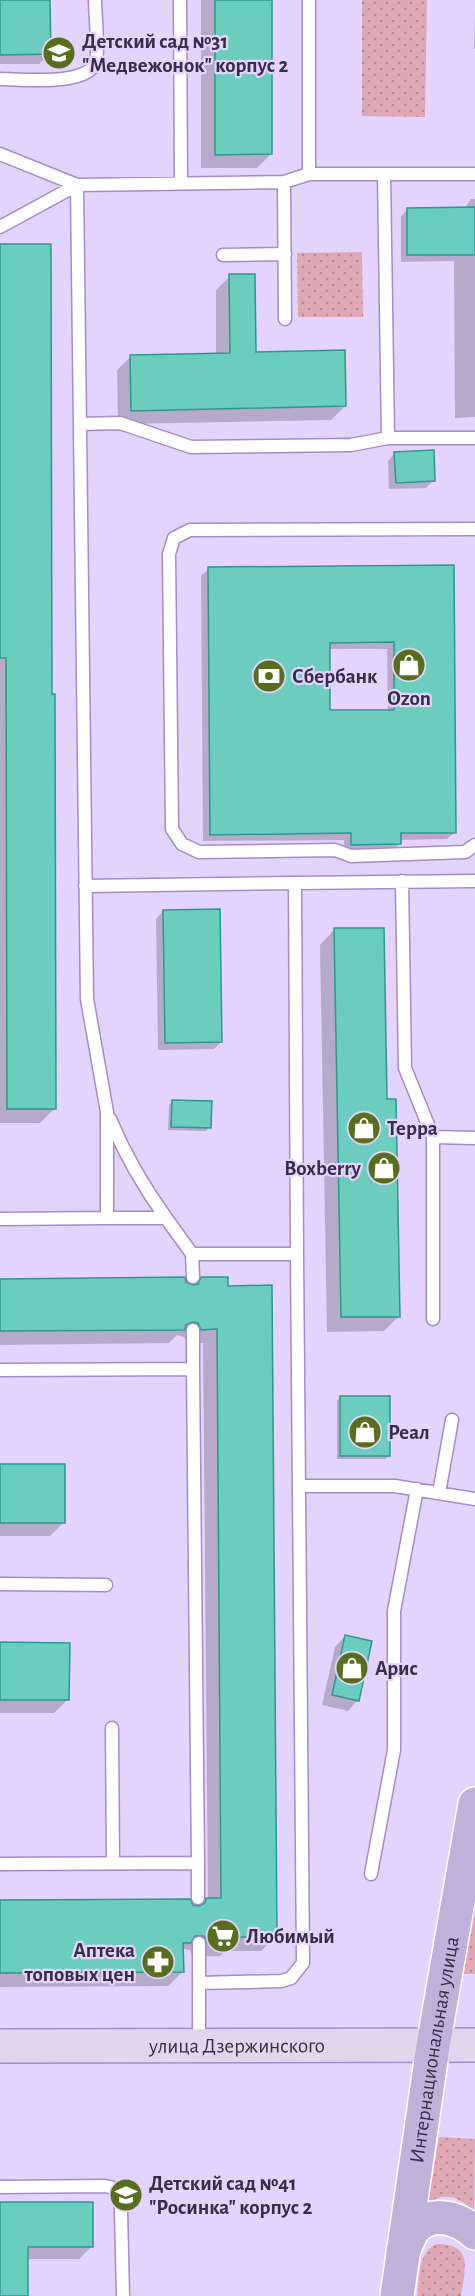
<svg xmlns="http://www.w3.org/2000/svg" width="475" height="2296" font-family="'Alegreya Sans',sans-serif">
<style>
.grass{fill:url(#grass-dots)}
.shadow{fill:#0003;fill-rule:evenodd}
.building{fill:#6acdbe;stroke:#2e988b;stroke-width:1.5;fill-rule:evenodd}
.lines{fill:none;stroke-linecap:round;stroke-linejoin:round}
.lane-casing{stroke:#a68bcb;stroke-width:15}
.secondary-casing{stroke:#a68bcb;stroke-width:36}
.primary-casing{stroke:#fff;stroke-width:36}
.lane{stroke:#fff;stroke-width:12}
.secondary{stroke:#e0d7ec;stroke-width:33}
.primary{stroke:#c1b0da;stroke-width:33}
.labels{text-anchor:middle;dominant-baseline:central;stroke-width:4.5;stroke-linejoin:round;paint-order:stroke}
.poi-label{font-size:21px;font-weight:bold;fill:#392e49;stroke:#e4d4fd;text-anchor:start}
.street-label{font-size:21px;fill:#392e49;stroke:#e4d4fd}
</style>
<defs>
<pattern id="grass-dots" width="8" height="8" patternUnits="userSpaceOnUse" patternTransform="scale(1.5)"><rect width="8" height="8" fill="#e0a8b5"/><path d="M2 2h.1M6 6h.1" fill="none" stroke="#b78995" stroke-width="1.8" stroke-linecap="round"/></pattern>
</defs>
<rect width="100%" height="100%" fill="#e4d4fd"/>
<path class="grass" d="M362,0H427L425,117L362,116Z
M362,252L363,317H298L297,253Z
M475,1905V1974H463Z
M439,2137L475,2139L474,2211C459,2198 447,2191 428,2203Z
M436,2244C474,2244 465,2268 461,2296H417C420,2277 417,2254 436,2244Z"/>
<path class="shadow" d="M0,0H49V54L39,64H0Z
M201,0H271V154L257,168H201Z
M475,12V49H474Z
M471,199H475V417L455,418L454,261L401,262V216L408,209H464Z
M0,245L50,695L54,1109L40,1123H0Z
M230,276L254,354L345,406L331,420L118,424L117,370L131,356L216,354V290Z
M395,453L433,481L426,488L389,489L388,461Z
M453,567L455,832L447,839L400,840V843L392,851H344V840L203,841L201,576L209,568ZM328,649H387L388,711H329Z
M163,911L221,1042L214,1049L158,1050L156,919Z
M334,930L386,1100L399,1316L384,1331L327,1332L320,945Z
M172,1102L210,1127L206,1131L168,1130L169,1105Z
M202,1279H227L275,1937L261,1951H225L220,1956L193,1957L190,1950L182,1949V1972L168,1986L0,1987V1901L199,1908L208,1899L203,1343H187L184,1337L177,1335L169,1343L0,1345V1280L185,1283L194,1286Z
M340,1397L389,1456L385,1459H337V1401Z
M0,1465L64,1522L50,1536H0Z
M345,1636L358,1700L348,1711L322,1705L335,1647Z
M0,1644L68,1699L54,1713H0Z
M0,2203L91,2247L79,2259H26V2296H0Z"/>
<path class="building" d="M0,0H50L51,54L0,55Z
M215,0H272V154L215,155Z
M475,207V255H407V208Z
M0,244H51L52,694H55L56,1109H7L6,658H0Z
M229,274H255L256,352L345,350L346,406L131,411L130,355L230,353Z
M434,450L435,481L396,483L394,452Z
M454,565L456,833H401V844L351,845V833L210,835L208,567ZM394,642V710H330V643Z
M220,909L222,1042L165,1043L163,910Z
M334,928H384L387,1099H396L400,1317H341Z
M172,1100L212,1101L211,1128L171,1127Z
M185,1277L186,1282L193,1285L198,1284L201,1277H228V1286L272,1285L277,1937H235V1943H207L204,1936H195L191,1943H183L184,1972L0,1973V1900L190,1899L193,1905L199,1906L205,1903L206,1898H221L217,1329L201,1330L198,1323L192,1322L186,1325L185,1330L0,1331V1279Z
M340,1396H390V1456H340Z
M0,1464H65V1523H0Z
M345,1635L372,1641L359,1701L332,1695Z
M0,1642L70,1643L69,1700H0Z
M0,2202H93V2247H28V2296H0Z"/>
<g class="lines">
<defs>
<path id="lane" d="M180,0L181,184
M309,0V174H475
M0,79C22,79 89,87 96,61C99,50 95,14 95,0
M0,154L77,185L284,182L309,174
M384,174L388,438
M284,182L285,319
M0,227L77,185L87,999L107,1112V1218L0,1219
M223,255L285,254
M80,424L120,423L191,447L351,445L388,438H475
M475,529L190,530L174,538L169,554L172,829L182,844L199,852L335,850L351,856L465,852L475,845
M402,881L405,1068L433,1137V1319
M85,886L295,883
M110,1119C125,1155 143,1186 166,1218
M433,1137L475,1138
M107,1218H166L192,1254H297L295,883L475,881
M192,1254L193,1277
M193,1330V1369
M0,1370L193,1369L198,1863L0,1864
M299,1486H395L475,1499
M439,1493L452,1420
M0,1584L106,1585
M112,1728L113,1863
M198,1863V1898
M371,1874L394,1750V1611L417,1489
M199,1943V2044
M199,1983L282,1981L291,1978L303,1963L297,1254
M0,2187L105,2186L114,2188L119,2196L121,2210L123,2296"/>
<g id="secondary">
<path id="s1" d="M0,2046L475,2045"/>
</g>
<g id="primary">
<path d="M403,2252C407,2243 410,2232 417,2226C435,2210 460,2219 475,2233"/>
<path id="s2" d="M397,2296L433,2046L475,1804"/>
</g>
</defs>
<use href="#lane" class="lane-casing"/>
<use href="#secondary" class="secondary-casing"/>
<use href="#primary" class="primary-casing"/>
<use href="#lane" class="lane"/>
<use href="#secondary" class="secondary"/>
<use href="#primary" class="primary"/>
</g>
<defs>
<symbol id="school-disc" viewBox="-11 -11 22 22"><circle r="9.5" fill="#596e1d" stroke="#e4d4fd"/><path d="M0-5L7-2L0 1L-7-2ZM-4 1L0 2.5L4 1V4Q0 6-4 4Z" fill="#fff"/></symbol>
<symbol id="shop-disc" viewBox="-11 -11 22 22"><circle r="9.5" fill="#596e1d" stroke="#e4d4fd"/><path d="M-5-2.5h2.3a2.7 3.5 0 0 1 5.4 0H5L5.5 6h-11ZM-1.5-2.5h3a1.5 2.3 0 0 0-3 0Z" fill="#fff"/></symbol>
<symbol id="bank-disc" viewBox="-11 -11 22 22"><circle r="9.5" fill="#596e1d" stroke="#e4d4fd"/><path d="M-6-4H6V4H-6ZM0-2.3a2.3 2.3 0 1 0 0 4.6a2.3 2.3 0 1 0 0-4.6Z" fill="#fff"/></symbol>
<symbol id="supermarket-disc" viewBox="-11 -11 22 22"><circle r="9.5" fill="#596e1d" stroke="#e4d4fd"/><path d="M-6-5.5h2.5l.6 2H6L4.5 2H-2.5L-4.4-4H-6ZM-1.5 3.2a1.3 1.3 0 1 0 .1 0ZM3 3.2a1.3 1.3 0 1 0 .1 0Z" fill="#fff"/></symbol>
<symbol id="pharmacy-disc" viewBox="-11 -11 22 22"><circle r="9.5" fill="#596e1d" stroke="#e4d4fd"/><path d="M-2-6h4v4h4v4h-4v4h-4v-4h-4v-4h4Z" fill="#fff"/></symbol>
</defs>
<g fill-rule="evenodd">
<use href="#school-disc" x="40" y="34" width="38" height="38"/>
<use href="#shop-disc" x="390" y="646" width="38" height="38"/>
<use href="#bank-disc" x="250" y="657" width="38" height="38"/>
<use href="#shop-disc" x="345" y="1109" width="38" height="38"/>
<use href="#shop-disc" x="365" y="1149" width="38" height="38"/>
<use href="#shop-disc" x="346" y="1413" width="38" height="38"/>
<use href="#shop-disc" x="333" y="1649" width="38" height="38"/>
<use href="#supermarket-disc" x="204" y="1917" width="38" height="38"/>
<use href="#pharmacy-disc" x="139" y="1943" width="38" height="38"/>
<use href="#school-disc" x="107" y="2176" width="38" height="38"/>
</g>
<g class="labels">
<g class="poi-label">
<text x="82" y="41">Детский сад №31<tspan x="82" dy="24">"Медвежонок" корпус 2</tspan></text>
<text x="292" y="676">Сбербанк</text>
<text x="409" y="698" text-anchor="middle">Ozon</text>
<text x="387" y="1128">Терра</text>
<text x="361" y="1168" text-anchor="end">Boxberry</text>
<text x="388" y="1432">Реал</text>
<text x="375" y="1668">Арис</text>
<text x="246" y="1936">Любимый</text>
<text x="135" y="1950" text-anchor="end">Аптека<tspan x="135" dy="24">топовых цен</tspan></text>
<text x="149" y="2183">Детский сад №41<tspan x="149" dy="24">"Росинка" корпус 2</tspan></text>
</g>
<g class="street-label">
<text stroke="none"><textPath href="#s1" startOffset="237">улица Дзержинского</textPath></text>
<text stroke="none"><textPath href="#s2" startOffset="249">Интернациональная улица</textPath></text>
</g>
</g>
</svg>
